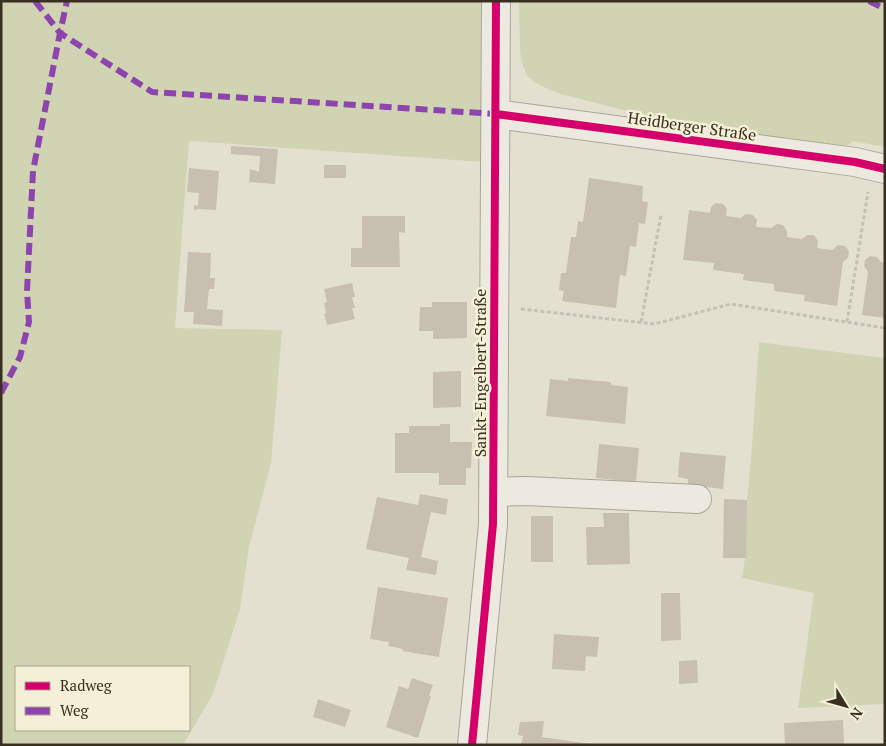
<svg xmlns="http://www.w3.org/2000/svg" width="886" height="746" font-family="'PT Serif',serif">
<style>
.green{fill:#d0d4b3;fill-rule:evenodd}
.building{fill:#c7bfb0}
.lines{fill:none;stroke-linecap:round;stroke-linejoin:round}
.minor-casing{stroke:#a9a598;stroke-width:30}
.path{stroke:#c5c1b7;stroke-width:3;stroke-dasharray:4 2.5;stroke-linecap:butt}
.minor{stroke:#eceae0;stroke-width:28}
.quiet{stroke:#8e44ad;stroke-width:6;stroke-dasharray:12 6;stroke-linecap:butt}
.cycleway-casing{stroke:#f4efd7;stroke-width:11}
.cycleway{stroke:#d6006c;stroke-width:8}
.labels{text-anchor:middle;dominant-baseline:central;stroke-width:5;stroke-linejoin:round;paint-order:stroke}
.street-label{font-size:16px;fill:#382f20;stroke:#f4efd7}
</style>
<rect width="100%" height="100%" fill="#e4e0cf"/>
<path class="green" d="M1,1H481L483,162L189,141L175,328L282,330L271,463L249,547L240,609L213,694L183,745H1ZM16,667H189V730H16Z
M519,1H885V147L853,141L842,149L659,118L619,109L561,94L541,86L528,77L525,71L521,59L520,46Z
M759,342L885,358V704L798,708L814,593L742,578L745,558L747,501L752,446Z"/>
<path class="building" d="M231,146L278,149L275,184L249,182L250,169L259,172L260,156L231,154Z
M324,165H346V178H324Z
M189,168L219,171L216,210L198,209L194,210V205L198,206L199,193L187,192Z
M589,178L643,186L642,201L648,202L645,224L639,223L636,247L630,246L626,276L620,275L616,308L562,301L564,291L559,290L561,273H566L571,237H576L578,221L583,222Z
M716,203L723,204L727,209L726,216L741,218L746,214L753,215L757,220L756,227L771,228L777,224L783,225L787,231V237L802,239L807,235H814L818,241L817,248L832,250L838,245L845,246L849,251L848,258L843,262L837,306L804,301L805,295L774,291V284L743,280L744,274L713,270L714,263L683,260L689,210L710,213L711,207Z
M362,216H405V233L399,232L400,267H351V248H362Z
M188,252L211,253L210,278H215L214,289H209L207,309L223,310L222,326L193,324L194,312H184Z
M870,256L877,257L881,262H885V318L862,315L868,272L864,266L865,260Z
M352,283L355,297H352L355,308H352L355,319L327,325L324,314L326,313L324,303L327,302L324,289Z
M432,302H467V338L433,339V331H419L420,307H432Z
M461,371V407L433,408V372Z
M568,378L611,382V385L628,387L625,424L546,416L550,379L568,381Z
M440,424H450V442H472L471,468H466V485H439V473H395V433H409V426H440Z
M599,444L639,448L636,482L596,478Z
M680,452L726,456L723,489L688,485V479L678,477Z
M420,494L448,499L446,515L431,512L421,557L438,561L436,575L406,570L409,558L366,549L377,497L418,505Z
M724,499L747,500L746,558H723Z
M603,513H629L630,564L587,565L586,527H604Z
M531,516H553V562H531Z
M378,587L448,598L439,657L402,651L403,649L388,646L389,642L370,639Z
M661,593H680L681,640L661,641Z
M554,634L599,637L597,657L586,656L585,671L552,669Z
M697,660L698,683L679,684V661Z
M412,678L433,685L429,696H431L418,738L386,727L399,686L408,689Z
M318,699L351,710L345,727L313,717Z
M843,720L844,745H785L784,723Z
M544,721L542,737L590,744V745H521L523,736L518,735L520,722Z"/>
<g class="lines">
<defs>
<path id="minor" d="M496,114L855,162L885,169
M493,492L526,491L697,499
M472,745L493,524L496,1"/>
</defs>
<use href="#minor" class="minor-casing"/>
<path class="path" d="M521,309L654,324L731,304L885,328
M641,322L661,215
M847,322L868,192"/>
<use href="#minor" class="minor"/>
<path class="quiet" d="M35,1L60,33L152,92L496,114
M869,1L885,9
M1,393L20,357L29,322L27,291L33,171L60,33L67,1"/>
<defs>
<path id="cycleway" d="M496,114L855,162L885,169
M472,745L493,524L496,1"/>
</defs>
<use href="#cycleway" class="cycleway-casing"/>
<use href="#cycleway" class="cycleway"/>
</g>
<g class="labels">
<g class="street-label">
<text transform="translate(692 126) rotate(8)">Heidberger Straße</text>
<text transform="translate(480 373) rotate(-90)">Sankt-Engelbert-Straße</text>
</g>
</g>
<rect width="886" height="746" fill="none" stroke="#382f20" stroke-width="5"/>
<rect x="15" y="666" width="175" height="65" fill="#f4efd7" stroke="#a9a28e"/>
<rect x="25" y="682" width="25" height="8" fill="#d6006c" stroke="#a9a28e"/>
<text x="60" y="691" font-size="15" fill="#382f20">Radweg</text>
<rect x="25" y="707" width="25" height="8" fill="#8e44ad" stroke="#a9a28e"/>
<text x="60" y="716" font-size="15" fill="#382f20">Weg</text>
<g transform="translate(846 706) rotate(127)" stroke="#f4efd7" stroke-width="4" paint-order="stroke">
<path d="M0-4L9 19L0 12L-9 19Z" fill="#382f20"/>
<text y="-8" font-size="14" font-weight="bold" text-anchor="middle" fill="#382f20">N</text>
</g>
</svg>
